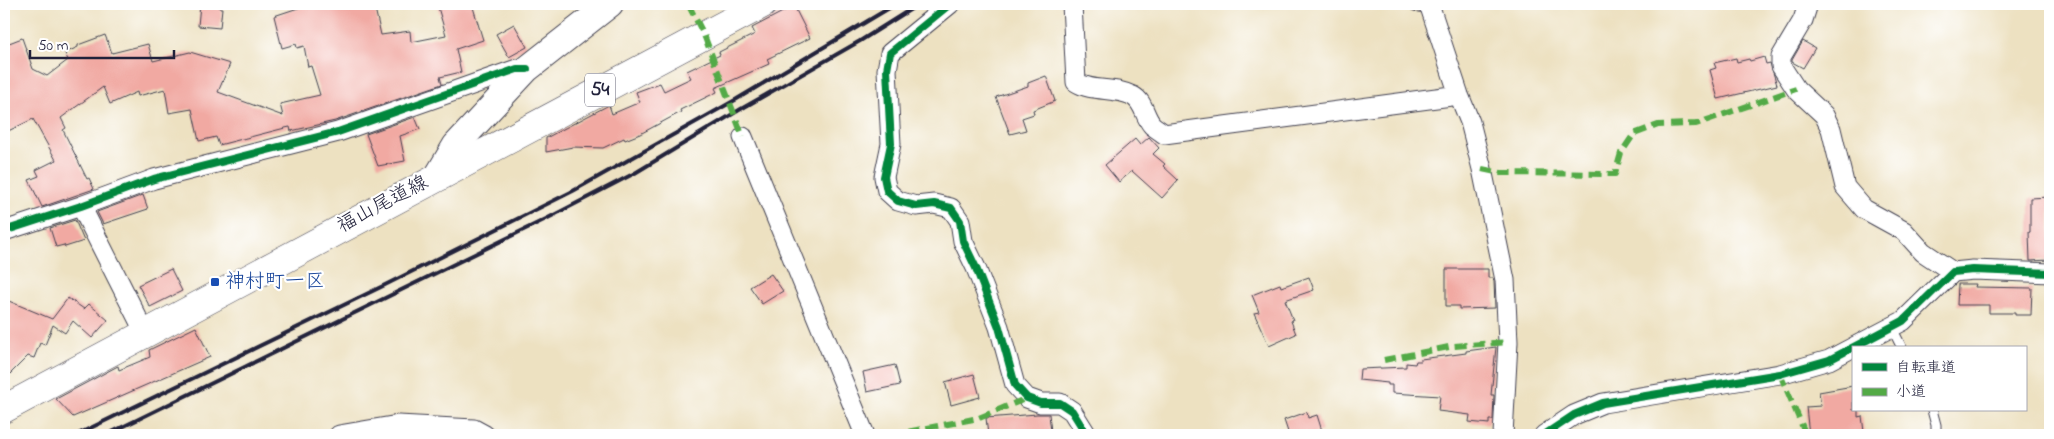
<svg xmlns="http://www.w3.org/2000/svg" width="2054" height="439" font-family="'Indie Flower','Klee One',sans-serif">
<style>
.building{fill:#f1a9a2}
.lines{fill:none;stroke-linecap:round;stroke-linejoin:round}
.service-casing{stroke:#403f4f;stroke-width:11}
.minor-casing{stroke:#403f4f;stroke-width:21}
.secondary-casing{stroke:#403f4f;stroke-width:28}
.primary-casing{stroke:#403f4f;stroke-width:29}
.service{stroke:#fff;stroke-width:9}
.minor{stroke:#fff;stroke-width:19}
.secondary{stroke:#fff;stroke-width:26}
.primary{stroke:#fff;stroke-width:28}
.rail{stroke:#22223b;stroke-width:4}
.quiet{stroke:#53aa46;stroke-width:6;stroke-dasharray:12 6;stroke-linecap:butt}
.cycleway-casing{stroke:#fff;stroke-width:11}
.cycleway{stroke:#00873e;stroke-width:8}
.transit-dot{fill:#1a4fb4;stroke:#fff;stroke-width:2}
.labels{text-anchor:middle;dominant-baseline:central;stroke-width:4.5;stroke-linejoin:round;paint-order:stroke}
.shield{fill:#fff;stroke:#646476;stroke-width:1}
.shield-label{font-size:19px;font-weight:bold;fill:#22223b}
.street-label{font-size:20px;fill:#22223b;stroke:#fff}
.transit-label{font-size:20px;fill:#164399;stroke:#fff;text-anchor:start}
</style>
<rect width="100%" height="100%" fill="#fff"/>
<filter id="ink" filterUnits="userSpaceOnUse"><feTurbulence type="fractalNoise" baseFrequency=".02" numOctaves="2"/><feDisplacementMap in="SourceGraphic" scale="10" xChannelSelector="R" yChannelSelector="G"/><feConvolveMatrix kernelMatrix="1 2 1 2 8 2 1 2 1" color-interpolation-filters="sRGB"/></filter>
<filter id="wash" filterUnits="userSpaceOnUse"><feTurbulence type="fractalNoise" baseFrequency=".0096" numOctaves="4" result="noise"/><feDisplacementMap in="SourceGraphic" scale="20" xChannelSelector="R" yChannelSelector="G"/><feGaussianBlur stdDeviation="1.12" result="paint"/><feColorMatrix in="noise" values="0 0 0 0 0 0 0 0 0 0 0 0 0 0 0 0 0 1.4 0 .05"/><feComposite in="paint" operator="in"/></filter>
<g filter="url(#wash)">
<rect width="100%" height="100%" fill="#ede1c1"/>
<g id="blocks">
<path class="building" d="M200,4H219V8H222L220,28L198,26Z
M310,4H374L381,35L410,31L411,42L446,35L437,4H472L483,40L456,49L461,72L440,77L442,84L335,121L291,131L290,127L285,128L219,145L216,137L199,141L192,109L169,113L165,89L138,96L137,92L110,104L103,87L61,118L66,128L63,130L87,179L89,178L94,189L42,207L29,180L39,176L36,170L56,160L33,119L4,133V45L22,38L33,69L47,76L68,60L65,53L78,47V45L105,35L112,53L148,44L153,61L190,52L230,64L218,92L283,116L280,104L320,95L311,66L308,67L304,46L297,48L296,44L282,48L274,16Z
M794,6L810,38L767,59L769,64L715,88L717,92L680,110L681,112L640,134L625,140L624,138L603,148L573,147L546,152V138L609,105L612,114L640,102L636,92L660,83L664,91L691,78L687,71L720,55L719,52L755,34L752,28Z
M514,24L527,47L509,57L496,34Z
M1803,41L1815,48L1803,68L1792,62V60Z
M1764,57L1766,64L1770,63L1777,85L1718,99L1710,70L1716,68L1714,63L1736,58L1737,62L1749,59L1750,61Z
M1046,76L1055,101L1033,110L1034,114L1022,118L1026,130L1010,134L996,97L1028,86V83Z
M415,117L420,129L400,136L405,161L378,166L366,134Z
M1149,137L1159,148L1153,154L1165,164L1163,166L1178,180L1162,198L1132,171L1119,182L1105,165L1135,139L1140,145Z
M143,195L148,209L103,224L97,212Z
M2050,197V260L2030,261L2029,232H2030V198Z
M75,220L84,241L65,247L64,245L56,247L50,228Z
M171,269L182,291L150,307L138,285Z
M1446,269H1488V278H1493L1494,281L1495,308L1459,309V306H1446Z
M771,274L783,291L762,304L750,287Z
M1309,277L1314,290L1285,300L1293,320L1291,321L1296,334L1269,346L1254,313L1259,312L1252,295L1280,284L1281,287Z
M1958,284H1976L1975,287L2032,288L2031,315H2015V313H1989V305H1957Z
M68,298L84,309L89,304L108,320L92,338L73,321L65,333L53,325L45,345L40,343L34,358L28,356L4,380V299L52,319Z
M196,327L210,357L73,417L56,399L116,367L118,366L119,370L150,357L149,350Z
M1496,347L1491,395H1494L1493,420H1489V424L1469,422L1470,415L1438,411L1440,396L1392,393V385H1388V383L1359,380L1360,369L1406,367V363L1415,364L1416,361H1421V359L1466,353V351Z
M895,365L900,385L867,392L863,372Z
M974,374L980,397L951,405L945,382Z
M1853,386V410H1858V417L1862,416L1864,432L1809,435L1806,407L1821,406L1819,392Z
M1307,412L1308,418L1317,415L1322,431L1310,435H1289L1284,420Z
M1037,414H1049L1051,432L1020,435H988L986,418Z"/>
</g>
</g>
<g filter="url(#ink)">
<use href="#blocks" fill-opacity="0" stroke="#403f4f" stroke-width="1"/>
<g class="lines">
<defs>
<path id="service" d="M1413,4L1415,6L1430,9
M1891,326L1902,348
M1932,410L1936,425V435"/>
<path id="minor" d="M950,4L890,53L887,70L891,144L884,177L887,191L898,201L916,206L934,204L951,208L960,221L963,241L976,268L999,327L1015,385L1027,398L1041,403H1060L1072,411L1087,435
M1072,4L1076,82C1093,93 1115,86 1133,96C1144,102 1144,116 1152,125C1155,128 1161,131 1164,134L1459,95
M1429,4L1459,95L1470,122L1482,169L1505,280L1508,342L1503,435
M1808,4L1803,20L1781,57V66L1796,89L1824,115L1831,129L1845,187L1864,209L1904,231L1923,252L1953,272
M743,137L865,435
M81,206L145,333
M4,231L81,206L154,179L338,132L517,69H527
M339,435L398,425L474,429L485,435
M1544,435L1574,415L1603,403L1780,374L1829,360L1903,321L1953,272L1973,270L2050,273"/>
<path id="secondary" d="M437,177L456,145L527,69L610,4"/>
<path id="primary" d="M4,409L763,4"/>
</defs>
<use href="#service" class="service-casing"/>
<use href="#minor" class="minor-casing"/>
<use href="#secondary" class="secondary-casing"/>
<use href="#primary" class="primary-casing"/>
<use href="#service" class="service"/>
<use href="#minor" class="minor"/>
<use href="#secondary" class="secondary"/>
<use href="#primary" class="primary"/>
<path class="rail" d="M76,435L385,285L573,191L737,99L896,4
M106,435L548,218L635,173L741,109L860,41L919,4"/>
<path class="quiet" d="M688,4L704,35L743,137
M1482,169L1501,173L1615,174L1621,153L1634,134L1658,125L1696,124L1796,89
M1384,360L1454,346L1508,342
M1780,374L1806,435
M891,435L979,418L1027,398"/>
<defs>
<path id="cycleway" d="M950,4L890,53L887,70L891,144L884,177L887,191L898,201L916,206L934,204L951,208L960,221L963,241L976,268L999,327L1015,385L1027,398L1041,403H1060L1072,411L1087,435
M4,231L81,206L154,179L338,132L517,69H527
M1544,435L1574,415L1603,403L1780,374L1829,360L1903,321L1953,272L1973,270L2050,273"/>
</defs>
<use href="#cycleway" class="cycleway-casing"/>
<use href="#cycleway" class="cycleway"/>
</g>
</g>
<rect class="transit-dot" x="210" y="277" width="10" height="10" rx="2.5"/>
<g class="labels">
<rect class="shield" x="585" y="73.5" width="30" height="33" rx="4"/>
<g class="shield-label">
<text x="600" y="90">54</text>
</g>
<g class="street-label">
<text transform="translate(383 205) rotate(-28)">福山尾道線</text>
</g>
<g class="transit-label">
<text x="225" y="282">神村町一区</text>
</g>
</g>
<rect width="2054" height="439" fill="none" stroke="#fff" stroke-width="20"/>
<rect x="1852" y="346" width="175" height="65" fill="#ffffff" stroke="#a7a7b1"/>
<rect x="1862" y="363" width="25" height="8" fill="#00873e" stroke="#a7a7b1"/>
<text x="1896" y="372" font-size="15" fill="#22223b">自転車道</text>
<rect x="1862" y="388" width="25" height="8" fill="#53aa46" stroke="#a7a7b1"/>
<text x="1896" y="396" font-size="15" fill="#22223b">小道</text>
<path d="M30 50v8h144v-8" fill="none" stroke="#22223b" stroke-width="2.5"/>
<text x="38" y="50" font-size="15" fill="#22223b" stroke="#ffffff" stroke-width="4" paint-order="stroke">50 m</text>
</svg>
